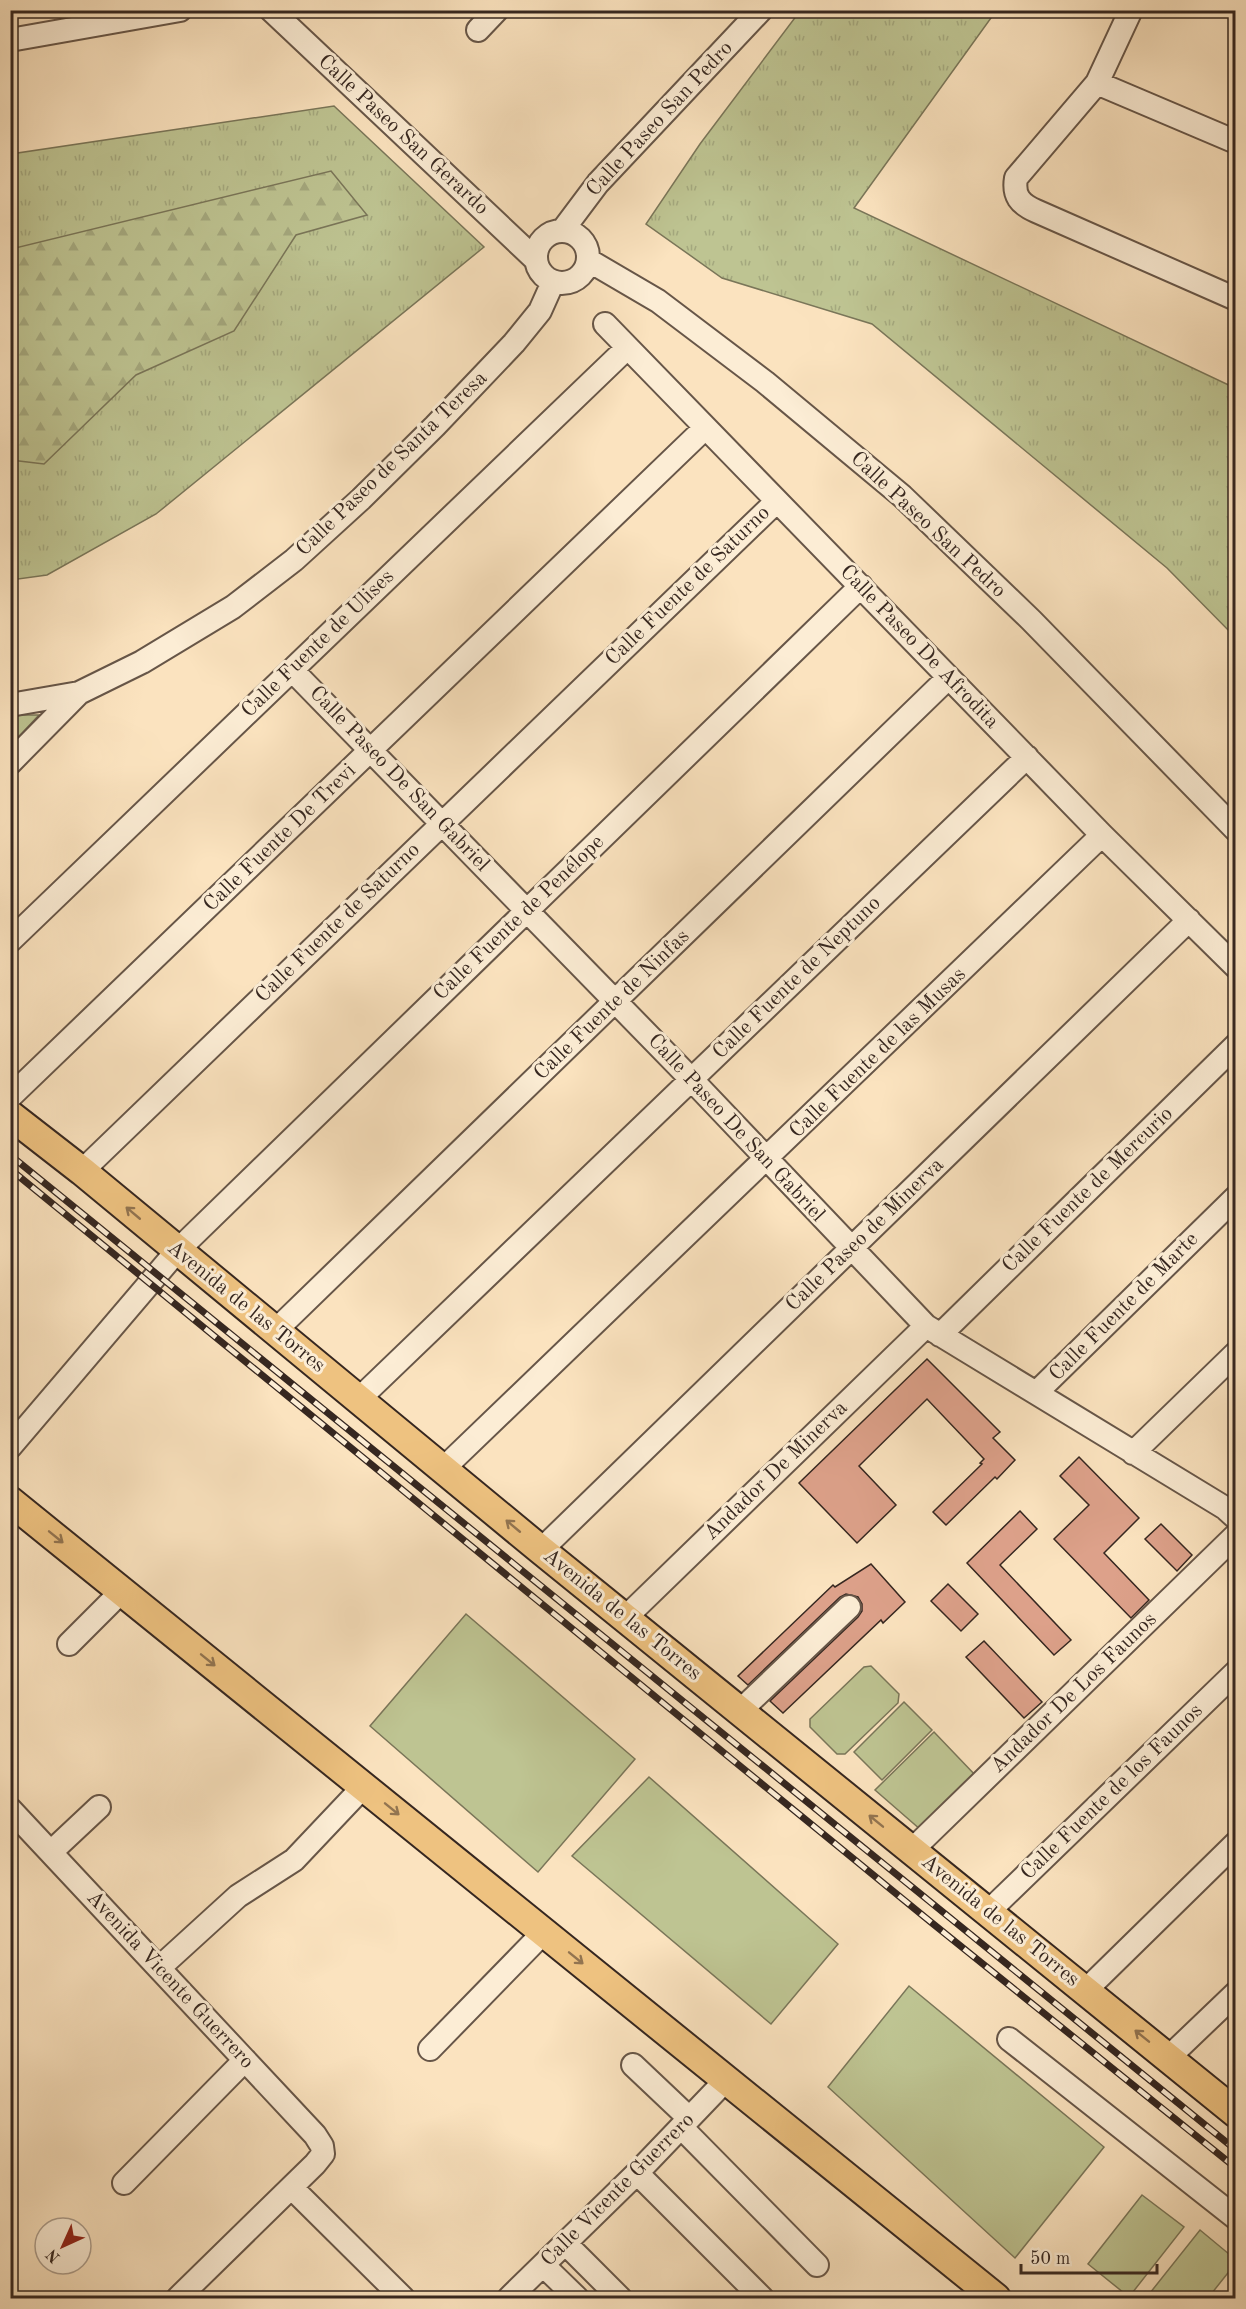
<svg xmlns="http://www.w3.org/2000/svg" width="1246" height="2309" font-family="'Old Standard TT',serif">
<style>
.grass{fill:url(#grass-tufts);stroke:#7a7659;stroke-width:1.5}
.forest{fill:url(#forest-firs);stroke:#7a7659;stroke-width:1.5}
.green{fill:#bec492;stroke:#7a7659;stroke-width:1.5}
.building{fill:#dda18a;stroke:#362720;stroke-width:1.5}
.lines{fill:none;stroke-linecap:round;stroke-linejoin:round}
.minor-casing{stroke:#675648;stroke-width:26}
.major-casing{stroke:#362720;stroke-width:32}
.minor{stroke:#fcedd5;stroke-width:22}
.major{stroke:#eec280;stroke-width:28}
.rail-casing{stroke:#362720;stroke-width:7}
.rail{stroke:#fcedd5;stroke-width:4.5;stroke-dasharray:14;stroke-linecap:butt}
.oneway{stroke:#927450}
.labels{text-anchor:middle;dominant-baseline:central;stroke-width:6;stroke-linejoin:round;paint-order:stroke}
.street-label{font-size:21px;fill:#362720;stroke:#fcedd5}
</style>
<defs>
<pattern id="grass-tufts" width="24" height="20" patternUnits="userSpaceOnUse" patternTransform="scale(1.5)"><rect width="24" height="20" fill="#bec492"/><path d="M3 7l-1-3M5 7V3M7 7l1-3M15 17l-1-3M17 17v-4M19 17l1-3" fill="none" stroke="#a4a87e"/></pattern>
<pattern id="forest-firs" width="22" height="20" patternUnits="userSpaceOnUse" patternTransform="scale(1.5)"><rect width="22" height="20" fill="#bec492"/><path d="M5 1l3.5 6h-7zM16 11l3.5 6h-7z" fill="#a4a87e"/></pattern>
</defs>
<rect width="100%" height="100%" fill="#fbe3bf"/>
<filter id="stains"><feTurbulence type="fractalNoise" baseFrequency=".00333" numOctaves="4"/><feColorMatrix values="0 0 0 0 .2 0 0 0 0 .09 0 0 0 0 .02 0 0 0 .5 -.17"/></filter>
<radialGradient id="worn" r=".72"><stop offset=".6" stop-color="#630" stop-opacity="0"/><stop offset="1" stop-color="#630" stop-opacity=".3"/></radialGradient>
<path class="grass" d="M800,11H996L854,208L1235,388V637L1167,568L872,324L722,278L646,224L700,144Z
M334,106L484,247L156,514L47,575L11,580V154Z"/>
<path class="forest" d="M331,171L367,215L296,235L234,331L136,375L44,464L11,460V249Z"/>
<path class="green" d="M11,715H39L11,745Z
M466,1614L635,1759L538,1872L370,1726Z
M871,1666L899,1694L898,1703L845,1754H837L810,1727V1719L864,1667Z
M904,1702L932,1730L882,1780L854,1752Z
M934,1732L977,1777L921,1830L875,1790Z
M649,1777L838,1944L771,2024L572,1856Z
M909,1986L1104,2147L1015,2258L828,2087Z
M1142,2195L1184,2227L1129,2297L1088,2264Z
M1200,2230L1235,2259V2264L1208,2298H1146Z"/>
<path class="building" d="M927,1359L1000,1432L993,1438L1015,1460L997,1479L995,1477L946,1525L933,1512L982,1464L980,1463L984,1459L927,1399L859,1466L896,1505L857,1543L799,1483Z
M1079,1457L1139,1518L1104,1553L1149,1600L1131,1618L1054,1539L1089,1505L1060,1476Z
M1020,1511L1037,1529L1000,1565L1071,1640L1054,1655L967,1563Z
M1161,1524L1192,1555L1177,1571L1145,1539Z
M871,1564L905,1602L883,1623L881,1620L783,1713L770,1701L858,1617L862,1611V1604L858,1597L846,1594L840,1597L748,1685L738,1676L833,1585L835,1587Z
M948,1584L978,1614L961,1631L931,1601Z
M984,1641L1042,1702L1024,1718L966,1657Z"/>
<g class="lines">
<defs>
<path id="minor" d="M271,10L536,260
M1131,10L1097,83L1016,178C1013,196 1020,204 1036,211L1236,299
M478,30L497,10
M10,40L180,10
M1097,83L1236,142
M536 257a26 26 0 1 1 52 0a26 26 0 1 1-52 0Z
M562,231L598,183L761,10
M588,260L658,301L765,382L902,496L1031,620L1236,830
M605,324L1102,835L1236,967
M292,670L692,1080L926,1326L1225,1508L1236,1518
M10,705L79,693L142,662L233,607L294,560L361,499L435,426L514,343L540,311L553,282
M10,763L79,693
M10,941L627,348
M10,1097L705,428
M82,1171L777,501
M275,1331L948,678
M940,1335L1236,1045
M1037,1392L1236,1197
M359,1399L1027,757
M10,1447L177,1251L861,586
M1133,1453L1236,1353
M444,1468L1102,835
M541,1550L1189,920
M626,1617L926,1326
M69,1644L122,1591
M740,1711L849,1607
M10,1809L315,2135L322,2146L323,2154L315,2164L178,2298
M912,1850L1236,1535
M51,1852L99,1807
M988,1912L1236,1672
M159,1968L238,1896L294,1860L364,1786
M1086,1990L1236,1843
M1009,2039L1236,2218
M430,2049L544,1932
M1168,2058L1236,1993
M633,2065L689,2118
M681,2127L817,2265
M637,2173L762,2298
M124,2183L245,2060
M292,2188L403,2298
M566,2244L620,2298
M543,2265L577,2298
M509,2298L637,2173L726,2080"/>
<path id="major" d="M10,1115L82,1171L541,1550L1236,2113
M10,1501L996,2298"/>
</defs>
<use href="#minor" class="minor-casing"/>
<use href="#major" class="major-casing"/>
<use href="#minor" class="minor"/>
<use href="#major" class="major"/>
<defs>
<path id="rail" d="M10,1155L1236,2150
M10,1169L932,1923L1236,2168"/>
</defs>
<use href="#rail" class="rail-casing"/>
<use href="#rail" class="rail"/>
</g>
<defs><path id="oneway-shaft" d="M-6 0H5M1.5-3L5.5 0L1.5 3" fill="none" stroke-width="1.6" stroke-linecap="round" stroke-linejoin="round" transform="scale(1.5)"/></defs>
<g class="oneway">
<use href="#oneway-shaft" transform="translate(133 1213) rotate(-140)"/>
<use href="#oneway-shaft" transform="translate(513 1526) rotate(-140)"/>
<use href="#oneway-shaft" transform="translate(56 1537) rotate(39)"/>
<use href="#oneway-shaft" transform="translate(208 1660) rotate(39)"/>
<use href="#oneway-shaft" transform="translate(392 1809) rotate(39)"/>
<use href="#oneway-shaft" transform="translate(876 1821) rotate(-141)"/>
<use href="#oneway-shaft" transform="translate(576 1958) rotate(39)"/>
<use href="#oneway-shaft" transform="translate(1142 2036) rotate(-141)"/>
</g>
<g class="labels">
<g class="street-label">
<text transform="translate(660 119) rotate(-47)">Calle Paseo San Pedro</text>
<text transform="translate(403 135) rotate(43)">Calle Paseo San Gerardo</text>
<text transform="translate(392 464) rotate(-44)">Calle Paseo de Santa Teresa</text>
<text transform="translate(928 525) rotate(43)">Calle Paseo San Pedro</text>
<text transform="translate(688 586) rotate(-44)">Calle Fuente de Saturno</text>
<text transform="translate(318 644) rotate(-44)">Calle Fuente de Ulises</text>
<text transform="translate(919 647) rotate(46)">Calle Paseo De Afrodita</text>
<text transform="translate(399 779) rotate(46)">Calle Paseo De San Gabriel</text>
<text transform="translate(280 838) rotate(-44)">Calle Fuente De Trevi</text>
<text transform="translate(519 918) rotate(-44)">Calle Fuente de Penélope</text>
<text transform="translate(338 923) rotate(-44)">Calle Fuente de Saturno</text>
<text transform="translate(797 978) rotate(-44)">Calle Fuente de Neptuno</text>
<text transform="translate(612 1005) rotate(-44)">Calle Fuente de Ninfas</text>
<text transform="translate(878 1053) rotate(-44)">Calle Fuente de las Musas</text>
<text transform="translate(736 1128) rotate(47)">Calle Paseo De San Gabriel</text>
<text transform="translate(1088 1190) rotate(-44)">Calle Fuente de Mercurio</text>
<text transform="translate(865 1235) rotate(-44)">Calle Paseo de Minerva</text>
<text transform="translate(246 1307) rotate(39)">Avenida de las Torres</text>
<text transform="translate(1124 1307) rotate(-45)">Calle Fuente de Marte</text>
<text transform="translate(776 1471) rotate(-44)">Andador De Minerva</text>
<text transform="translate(622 1615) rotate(39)">Avenida de las Torres</text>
<text transform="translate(1074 1693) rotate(-44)">Andador De Los Faunos</text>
<text transform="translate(1112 1792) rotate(-44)">Calle Fuente de los Faunos</text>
<text transform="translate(1000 1921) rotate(39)">Avenida de las Torres</text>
<text transform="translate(170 1980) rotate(47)">Avenida Vicente Guerrero</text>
<text transform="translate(618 2190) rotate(-45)">Calle Vicente Guerrero</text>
</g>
</g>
<rect width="1246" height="2309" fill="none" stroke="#fbe3bf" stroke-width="36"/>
<rect x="12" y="12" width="1222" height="2285" fill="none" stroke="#362720" stroke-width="3"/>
<rect x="18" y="18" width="1210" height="2273" fill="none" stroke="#362720" stroke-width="1.5"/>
<g transform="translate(63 2246) rotate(225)"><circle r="28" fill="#fcedd5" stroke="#ad9e8d" stroke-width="1.5"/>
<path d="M0-4.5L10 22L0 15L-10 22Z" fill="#8f2418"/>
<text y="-9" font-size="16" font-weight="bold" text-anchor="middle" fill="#362720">N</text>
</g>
<path d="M1021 2264v9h136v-9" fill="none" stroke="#362720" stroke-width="3"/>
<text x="1030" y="2264" font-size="18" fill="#362720" stroke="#fcedd5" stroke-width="4.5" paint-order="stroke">50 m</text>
<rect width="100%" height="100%" filter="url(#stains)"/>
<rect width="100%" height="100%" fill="url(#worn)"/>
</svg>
